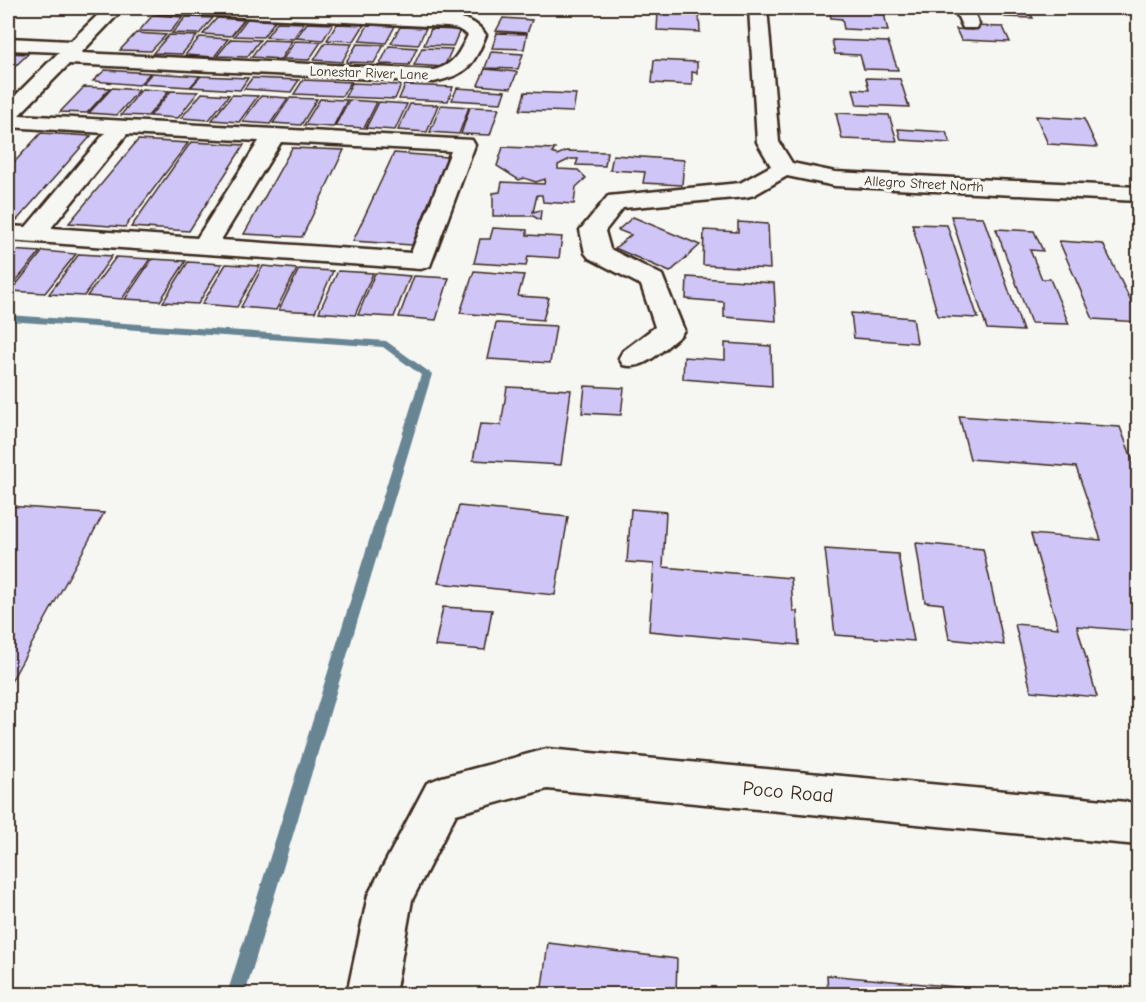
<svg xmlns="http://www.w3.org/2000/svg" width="1146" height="1002" font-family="'Comic Neue',sans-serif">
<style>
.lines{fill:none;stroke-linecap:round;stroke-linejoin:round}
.stream{fill:#678594;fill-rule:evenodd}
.building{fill:#cfc5f7;stroke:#3b2a1e;stroke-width:1.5}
.minor-casing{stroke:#3b2a1e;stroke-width:5}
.minor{fill:#f6f6f2;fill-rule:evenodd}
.labels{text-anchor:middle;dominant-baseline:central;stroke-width:6;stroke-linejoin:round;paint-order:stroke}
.far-street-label{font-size:14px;fill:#3b2a1e;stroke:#f6f6f2}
.near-street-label{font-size:20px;fill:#3b2a1e;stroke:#f6f6f2}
</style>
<rect width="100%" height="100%" fill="#f6f6f2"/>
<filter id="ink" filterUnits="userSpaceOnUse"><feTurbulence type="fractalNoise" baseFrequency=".0167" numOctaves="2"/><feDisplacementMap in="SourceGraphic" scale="12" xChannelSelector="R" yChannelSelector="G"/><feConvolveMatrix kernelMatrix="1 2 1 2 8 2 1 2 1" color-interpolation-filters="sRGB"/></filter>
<g filter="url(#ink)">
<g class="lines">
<path class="stream" d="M8,315L386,341L432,374L245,994H227L421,375L383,347L8,321Z"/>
</g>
<path class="building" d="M398,8H439L438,11L396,10Z
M444,8H487L485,14L442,12Z
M829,8H895L896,10L883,9L888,31L844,29L842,19L831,18Z
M918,8H942L945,12H921Z
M992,8H1026L1033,18L1005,17L1002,10H993Z
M1071,8H1119L1121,10L1072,8Z
M658,12L699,13L700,32L657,30Z
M153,15L183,17L170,32L139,31Z
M186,17L213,18L199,34L172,33Z
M217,18L244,20L231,36L203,34Z
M503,18L532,20L527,33L496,31Z
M247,19L275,21L263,37L234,36Z
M277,22L304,23L293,39L266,37Z
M307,23L333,24L323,40L296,38Z
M337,24L364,25L354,41L327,40Z
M368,25L395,26L386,43L359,41Z
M970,26L1003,27L1010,42L961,40L956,29L972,30Z
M400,27L426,28L418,45L391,43Z
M431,29L460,30L453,46L424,45Z
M136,33L166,35L151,51L120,50Z
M497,33L527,34L524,49L492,48Z
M169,35L197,36L182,54L153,53Z
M200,37L228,39L214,57L185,55Z
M231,39L260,40L247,57L217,56Z
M264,40L292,41L281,59L251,57Z
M832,40L888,42L898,70L864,69L860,55L835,54Z
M295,41L321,42L309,60L283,59Z
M325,43L352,44L342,62L314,60Z
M357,44L384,45L374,63L346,62Z
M389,46L417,48L409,65L380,64Z
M422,48L452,49L444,67L414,65Z
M491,52L523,54L518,69L485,68Z
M8,53L28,54L8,73Z
M654,60L697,62V73L692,72V85L652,83Z
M485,69L517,72L511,88L478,85Z
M105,70L150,73L139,85L93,81Z
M152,73L200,76L190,87L142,84Z
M201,76L248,78L240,90L191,87Z
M252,78L299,80L291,92L244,89Z
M866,78L900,79L909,107L857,105L853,89L869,90Z
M303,80L351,82L342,96L294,94Z
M352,83L401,85L395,99L345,97Z
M405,85L453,87L448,101L399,99Z
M84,87L110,88L87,113L60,112Z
M112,88L139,90L117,115L89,113Z
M457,88L505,91L501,103L452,100Z
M142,89L169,91L148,116L121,115Z
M171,91L198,92L178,118L150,116Z
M525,92L576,94L573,112L520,110Z
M202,93L229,95L209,120L181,118Z
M232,95L258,96L239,122L212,120Z
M261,96L288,98L270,124L242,122Z
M290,98L317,99L301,125L273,123Z
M320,99L347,100L333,127L304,125Z
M349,100L377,102L364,128L335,126Z
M379,102L407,104L395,130L366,128Z
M410,104L438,105L427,132L398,130Z
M441,105L469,107L459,134L430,132Z
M470,107L499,108L490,135L461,134Z
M836,113L889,115L897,141L842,139Z
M1036,116L1084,119L1097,147L1048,144Z
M898,129L946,132L950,143L901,140Z
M41,133L91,136L17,220L8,219V169Z
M138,140L188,143L125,227L69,223Z
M191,142L244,145L189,231L131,227Z
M503,147L555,149L552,153L557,155L566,151L607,152L605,166L576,165L578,159H570L558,165V169L578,170L586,178L576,187L574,204L543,202L542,195H537L533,212L541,210L540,220L533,216H493V193L500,192L502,182L544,184L545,179L536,182L524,178L519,180L497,166Z
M292,148L344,150L302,237L244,234Z
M394,153L447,157L412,245L353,241Z
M613,155L684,160L682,185L643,183L645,172L610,170Z
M951,216L983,217L1023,331L987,329Z
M633,217L700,245L670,272L615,248L631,235L618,230Z
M738,222L768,224L770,269L703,265L704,230L738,232Z
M912,224L947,225L978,318L938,316Z
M493,228L527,230V235L562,237L559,258L528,256L526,266L474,263L480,239H490Z
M996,229L1034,231L1043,251L1030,250L1042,279H1050L1069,324L1031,323Z
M1059,241L1103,244L1138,316V322L1093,319Z
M8,250L40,252L8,291Z
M43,251L76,254L45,293L11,291Z
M79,254L112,256L84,296L49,294Z
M116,257L150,259L122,299L87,296Z
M152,259L186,261L160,301L125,299Z
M188,262L222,264L198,304L163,302Z
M226,264L260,266L237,307L202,304Z
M263,266L297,269L276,310L241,307Z
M299,269L333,271L315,312L279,310Z
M338,271L373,273L355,315L319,312Z
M474,271L524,275L518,296L549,298L543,320L460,313Z
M375,273L410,276L394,317L358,315Z
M414,276L449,278L436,320L399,317Z
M687,277L774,283L776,321L724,317V302L686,299Z
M851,313L913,318L917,343L854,338Z
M496,323L556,326L550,363L488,359Z
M725,343L771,346L772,386L683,379L684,357L725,360Z
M585,386L624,388L621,415L582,413Z
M507,387L571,390L561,465L473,460L480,424L501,425Z
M959,416L1120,427L1138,474V631L1077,626L1097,697L1031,691L1015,624L1058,628L1031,534L1101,540L1076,467L970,459Z
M8,506L104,513L8,687Z
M459,506L568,517L555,595L438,583Z
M631,509L666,512L663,567L791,578L793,611H797L799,645L649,631L654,564L627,562Z
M916,543L983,549L1004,645L949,639L943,604L925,602Z
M825,549L898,554L914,641L835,635Z
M443,607L492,610L485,650L435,646Z
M548,943L677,959L676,994H541Z
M827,975L1033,994H828Z"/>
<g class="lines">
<defs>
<path id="minor" d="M105,8H124L81,53L434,70C454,65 459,53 468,35L458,29L448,27L163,13L157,12L154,8H271L448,15C464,18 477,21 486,35C473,66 468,74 434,82L69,64L19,115L472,140L475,145L430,266L421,269L8,240V226L26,227L105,133L8,127V103L59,52L8,50V38L71,41ZM127,134L259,141L197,238L51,228ZM281,142L451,151L411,253L221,240Z
M749,8H767L779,142L792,163L835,172L1138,187V201L835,186L787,176L754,195L746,197L623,208L605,231L610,249L662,275L684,330L680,336C663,349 645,371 623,365L619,358L623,351L655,327L641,285L589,258L585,253L580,230L608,196L740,183L771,166L757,142Z
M954,8H972L979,24L977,28H963Z
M547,749L1138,803V845L547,789L456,814L412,900L395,994H347L368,895L427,783L442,777Z"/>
</defs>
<use href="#minor" class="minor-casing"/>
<use href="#minor" class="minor"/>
</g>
</g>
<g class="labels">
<g class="far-street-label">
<text transform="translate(369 73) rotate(2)">Lonestar River Lane</text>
<text transform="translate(924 184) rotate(3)">Allegro Street North</text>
</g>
<g class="near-street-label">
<text transform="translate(788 792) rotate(5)">Poco Road</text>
</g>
</g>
<rect width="1146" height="1002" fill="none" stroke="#f6f6f2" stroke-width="30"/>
<rect x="15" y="15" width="1116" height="972" fill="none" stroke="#3b2a1e" stroke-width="2" filter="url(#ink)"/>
</svg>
